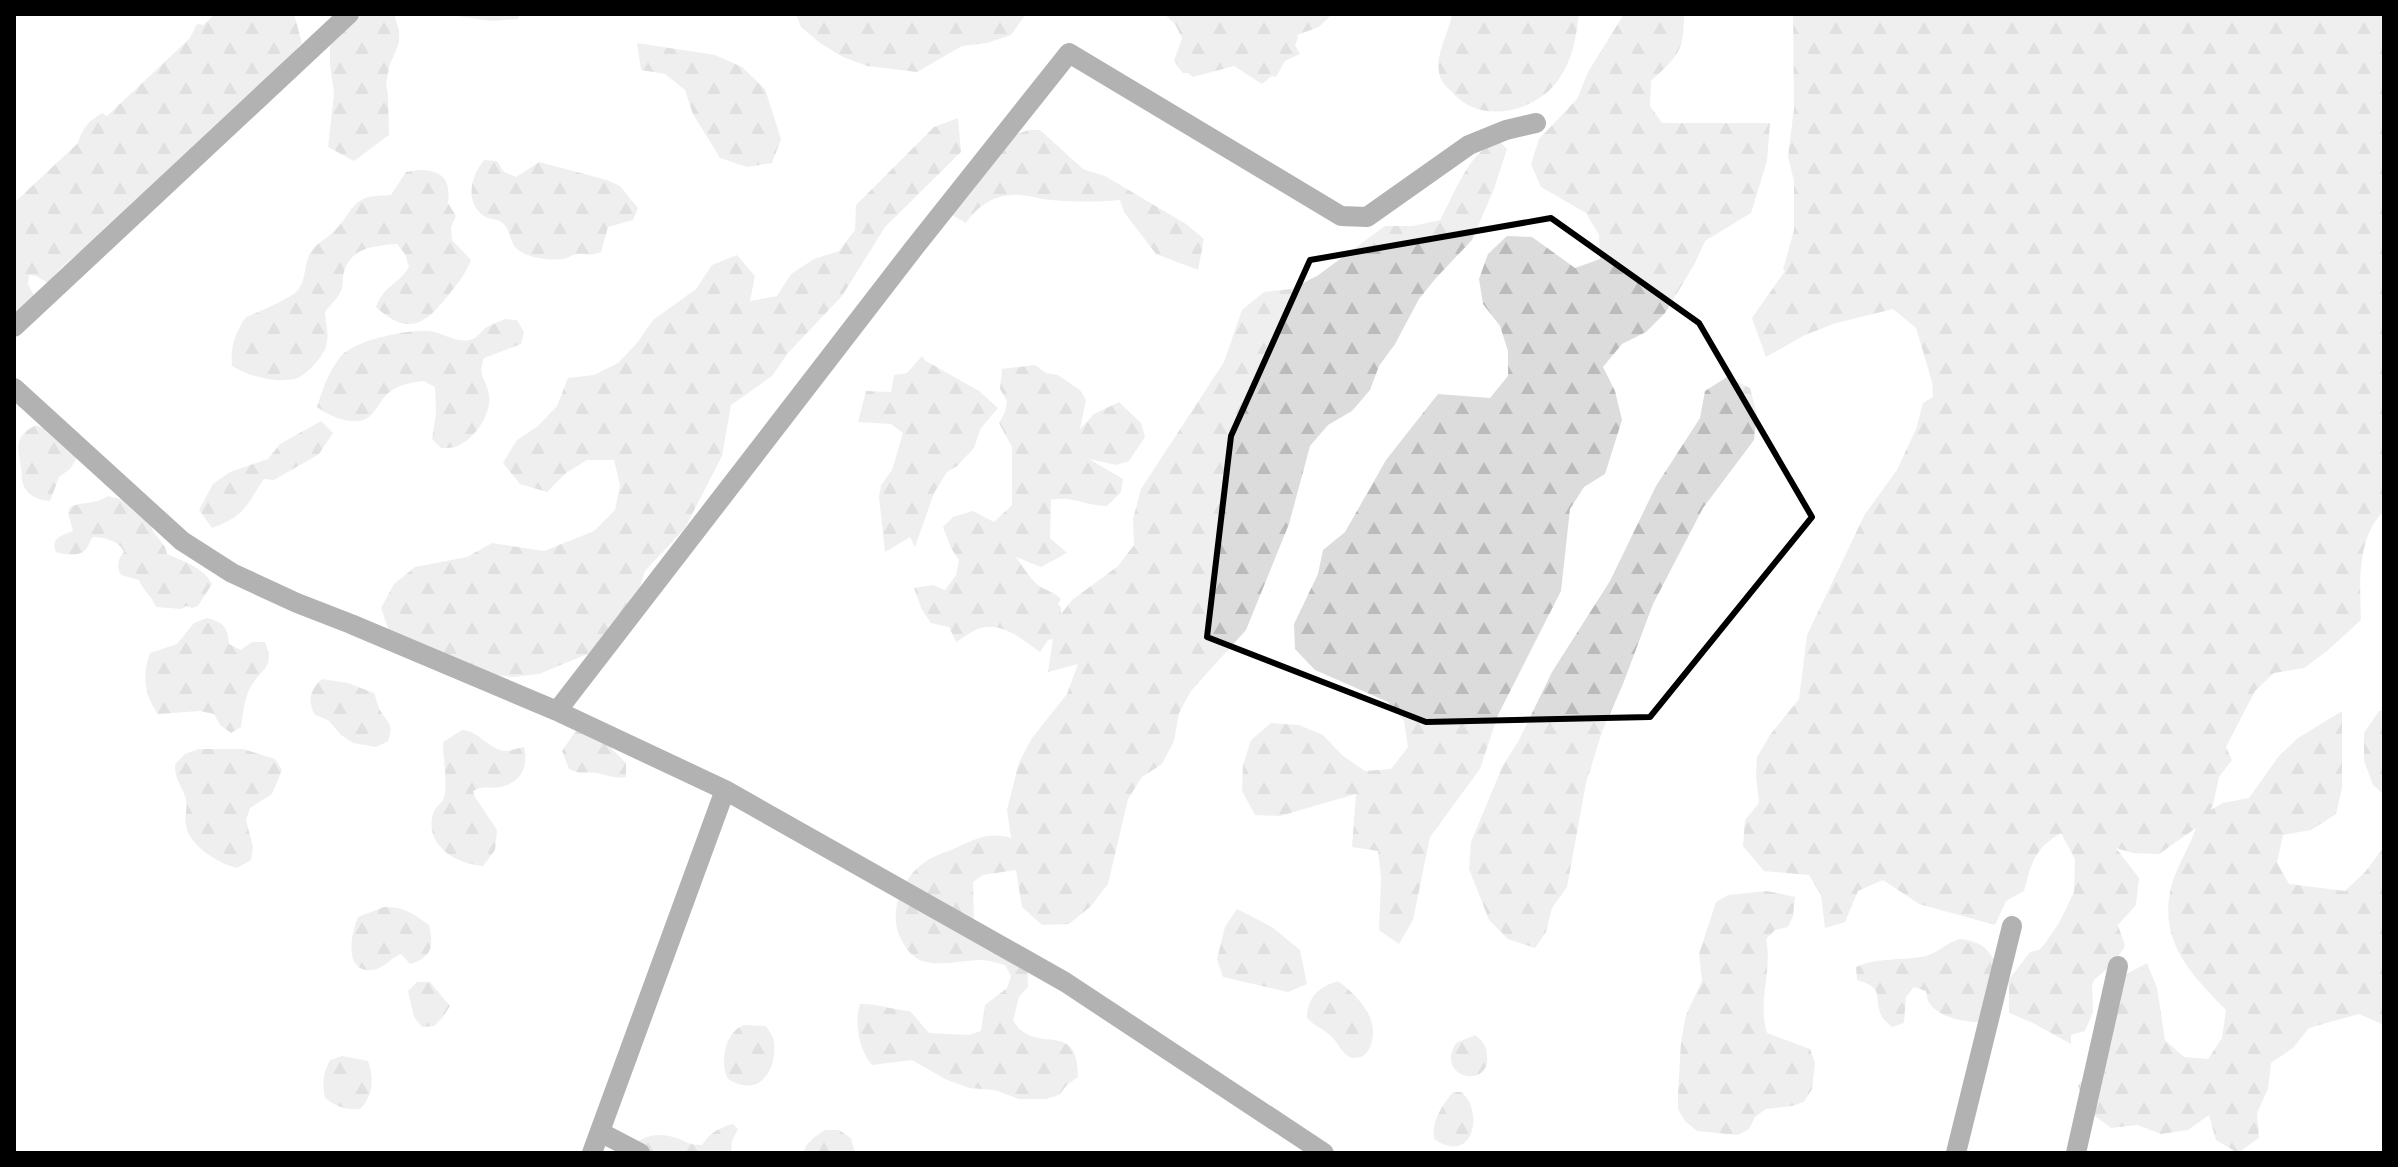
<svg xmlns="http://www.w3.org/2000/svg" width="2398" height="1167" font-family="Barlow,sans-serif">
<style>
.forest{fill:url(#forest-firs)}
.lines{fill:none;stroke-linecap:round;stroke-linejoin:round}
.minor{stroke:#555;stroke-width:20}
.marked{fill:none;stroke:#000;stroke-width:6;stroke-linejoin:round}
</style>
<defs>
<pattern id="forest-firs" width="22" height="20" patternUnits="userSpaceOnUse" patternTransform="scale(2)"><rect width="22" height="20" fill="#dcdcdc"/><path d="M5 1l3.5 6h-7zM16 11l3.5 6h-7z" fill="#bbb"/></pattern>
</defs>
<rect width="100%" height="100%" fill="#fff"/>
<path class="forest" d="M215,14H294L302,43L190,159L63,266L48,283L36,276L29,275L28,284L34,296L14,313V203L78,143C82,128 89,121 102,113L107,116L190,38L197,24L203,25Z
M347,14H394L399,30V43L389,67L386,85L388,94L389,135L354,161L328,147L334,93L330,66V41Z
M443,14H520L518,19L492,21Z
M796,14H1026L1011,35L987,43L962,46L917,72L867,66L843,57L820,43L801,27Z
M1164,14H1294L1295,16L1299,14H1332L1319,27L1297,35L1298,38L1295,45L1300,54L1285,61L1276,77L1272,76L1262,84L1234,66L1193,77L1188,73H1183L1174,61L1182,38L1175,24Z
M1452,14H1579C1576,39 1572,63 1556,83C1532,113 1479,124 1453,93C1449,89 1443,84 1441,79C1432,57 1449,35 1452,14Z
M1624,14H1684C1684,52 1678,56 1651,81L1650,106L1662,123H1770L1767,161L1751,213L1705,241L1694,265L1665,313L1646,332L1622,344L1603,367L1615,391L1622,420L1605,474L1584,487L1570,509L1561,591L1498,715L1480,769L1430,837L1413,920L1399,944L1379,930L1381,878L1378,851L1352,847L1356,794L1280,816L1255,815L1242,791L1243,765L1251,740L1271,723L1299,725L1323,735L1342,755L1365,771L1391,769L1408,747L1404,721L1388,702L1315,670L1295,649L1294,624L1318,574L1323,550L1345,532L1386,460L1438,394L1490,398L1508,376V351L1500,326L1483,304L1479,279L1488,254L1507,236L1532,237L1575,268L1600,259L1599,235L1586,213L1541,187L1531,164L1539,139L1577,99L1588,72Z
M1793,14H2384V511C2356,538 2360,585 2361,620L2327,651L2304,668L2274,673L2255,691L2226,747L2232,760L2219,777L2213,805L2210,810L2223,803L2249,798L2279,756L2298,738L2342,711V788L2336,814L2311,830L2283,835L2277,862L2289,884L2345,891L2365,872L2384,847V1025L2359,1014L2309,1028L2293,1048L2271,1063L2268,1089L2257,1113L2259,1138L2238,1153L2216,1140L2209,1115L2188,1130L2161,1134L2137,1125L2111,1128L2088,1111L2078,1086L2093,1065L2103,987L2147,963L2157,988L2165,1040L2184,1057L2208,1059L2222,1038L2226,1010C2193,976 2160,944 2170,892C2174,870 2189,849 2196,828L2159,854L2133,853L2116,848L2139,878L2136,905L2118,925L2125,946L2113,964L2094,980L2092,986L2093,1012L2085,1031L2071,1035V1044L2031,1022L2009,1013V986L2007,982L2030,952L2039,950L2043,946L2059,923L2074,892L2075,859L2061,833C2034,849 2032,862 2024,891L2006,901L1995,925L1919,904L1883,880L1858,891L1845,922L1825,928L1821,895L1809,875L1764,871L1743,846L1745,820L1759,803L1756,775L1757,757L1770,735L1799,699L1807,635L1865,514L1897,470L1916,429L1923,403L1933,397L1932,382L1916,328L1893,309L1836,323L1805,335L1766,357L1752,318L1785,271L1783,270L1794,230V181L1788,157L1794,108Z
M637,43L715,55L742,67L765,89L781,139L772,163L747,167L720,158L693,114L685,90L665,74L641,70Z
M958,118L961,152L885,227L842,296L788,353L772,376L731,405L722,456L685,528L645,571L629,621L590,653L539,674L513,677L489,674L390,634L381,608L394,584L415,567L467,557L492,543L544,551L594,531L615,510L620,485L614,460H587L566,473L547,492L520,484L503,463L517,440L538,426L557,406L568,378L594,375L618,363L637,343L653,320L696,289L712,265L737,255L755,276L750,301L777,296L791,274L814,259L839,251L855,230L856,205L934,127Z
M1028,130H1040L1083,169L1105,176L1186,224L1204,239L1198,270L1156,254L1124,212L1120,200C1096,202 1073,202 1050,200C1038,199 1025,194 1013,195C993,195 976,208 966,223L949,213L998,142Z
M1498,140L1507,149L1494,189L1472,240L1436,278L1419,299L1395,344L1379,366L1370,390L1352,411L1328,425L1310,446L1289,524L1246,630L1191,691L1179,713L1174,741L1162,764L1142,777L1128,799L1108,884L1091,906L1069,924L1042,925L1022,907L1016,870L983,875L973,882L974,921L1027,961L1028,987L1019,997L1013,1021C1016,1024 1018,1029 1022,1031C1046,1049 1078,1024 1078,1077L1067,1085L1059,1095L1046,1099H1019L995,1090L969,1088L945,1079L912,1060L872,1065C859,1050 854,1023 860,1004C877,1003 893,1010 910,1011L929,1033L969,1035L981,1031L985,1005L1007,988L1011,976L1005,965C997,963 989,960 981,960C963,960 930,969 915,957C907,952 901,940 898,932C890,907 904,876 925,862C934,855 948,852 958,847C977,838 990,832 1011,838L1007,810L1019,762L1032,738L1067,694L1078,664L1048,672L1053,639L1048,640L1040,652C1023,640 1001,620 978,629C970,632 963,638 956,642L949,627L931,623L922,610L914,588L933,585L945,590L956,575L959,560L951,548L943,527L953,517L973,511L994,522L1012,505V447L999,423L1005,412L1007,401L1000,389L1002,369L1035,365L1046,373L1058,375L1080,390L1086,400L1080,429L1094,414L1119,402L1141,423L1145,437L1129,461L1117,465L1089,459L1123,479L1121,492L1107,506C1087,506 1071,495 1051,500L1050,538L1067,553L1041,567L1016,557C1023,567 1029,577 1038,585C1046,591 1052,590 1061,599L1058,604L1061,607V614L1072,600L1118,566L1134,545L1133,519L1141,489L1224,362L1242,310L1264,292L1291,289L1317,276L1385,226H1413L1440,220C1457,190 1465,157 1498,140Z
M484,160L497,161L504,172L516,177L539,162L607,180L620,186L638,208L633,220L608,227L601,252C588,257 588,253 576,254C573,255 567,258 564,259C551,261 525,258 516,248C509,241 511,228 501,222C496,218 489,220 484,216C464,202 471,176 484,160Z
M419,170C442,170 451,179 448,203L456,216L451,227L452,240L471,260C466,273 459,282 450,293C427,323 409,338 376,307C383,286 398,285 409,267L405,254L397,244C374,246 351,247 344,272C342,278 344,286 341,291C338,298 330,305 325,312C326,324 330,338 325,349C320,360 305,377 294,379C275,383 248,376 232,366C230,348 235,332 246,317C255,314 288,299 295,293C305,284 304,270 308,258C312,244 328,239 337,228C346,219 350,207 361,200C369,195 382,196 391,195L406,172Z
M505,319L517,320L524,332L521,344L484,358C477,378 486,377 489,395C492,414 473,442 454,447C452,448 444,448 441,448L432,439L436,413L435,387L424,381C411,382 398,385 387,394C380,401 375,414 366,419C351,426 329,416 317,407C322,390 330,369 341,356C355,340 409,329 430,331C444,333 459,345 473,339C478,337 482,330 487,327C492,324 499,322 505,319Z
M922,356L926,361L979,391L998,408L981,428L974,448L957,466L947,472L934,493L915,547L910,537L885,552L879,497L881,485L892,470L903,433L891,424L858,422L866,391L891,392L894,375L907,373Z
M1727,377L1750,388L1757,414L1754,440L1703,508L1653,604L1623,684L1602,732L1586,783L1567,887L1552,908L1546,932L1535,948L1508,939L1489,920L1469,869L1471,842L1503,765L1518,742L1552,672L1610,581L1656,486L1700,418L1705,391Z
M321,421L333,433L319,454L274,480L264,479C245,507 245,516 212,528L199,510L213,484L230,472L268,459L280,444Z
M36,425L58,435L77,458L70,469L59,477L50,501C37,500 25,495 22,480C21,476 22,471 21,467C18,446 13,437 36,425Z
M108,496L128,501L148,519L153,531L165,547L167,554C184,562 202,566 212,584L198,606L192,608L186,606L181,609L156,607C152,596 143,591 139,580L121,575C116,567 118,558 124,552C120,541 103,537 93,537C90,540 89,545 87,548C82,557 64,555 56,552C50,538 62,535 73,531L68,513L70,507C83,501 96,505 108,496Z
M207,618C223,622 228,627 229,644L241,650L252,642H265C276,668 261,668 250,688C244,700 243,714 241,727L231,733L220,725L214,714L200,711L158,714C144,695 142,675 150,653L177,644L194,623Z
M322,679L348,683L374,693C376,697 376,701 378,705C383,721 396,721 388,741L376,747L353,743L341,735L328,720L315,715C307,701 310,689 322,679Z
M2384,710V795L2373,785L2364,761V733L2379,711Z
M577,729L609,743L612,749L626,763V777C614,779 608,775 597,773C587,771 580,775 569,769L562,751Z
M462,730C479,731 487,748 504,751C511,751 518,748 524,747C529,768 520,783 500,787C490,789 482,785 473,791L475,797L497,830L495,850L483,866C457,864 424,846 433,814C435,805 444,804 445,793C447,776 443,759 443,742Z
M199,749H243L275,759L282,770L272,794L250,808L246,820L253,847L251,860L237,868C219,864 188,845 186,825C184,817 188,807 186,799C182,784 175,783 175,764L185,754Z
M1767,891L1795,897L1793,916L1788,927L1775,930L1766,939C1773,970 1757,1001 1767,1033L1810,1049L1815,1063L1812,1089L1804,1102L1792,1106L1766,1109L1755,1117L1749,1129L1738,1135L1697,1131L1685,1121L1678,1109V1095L1681,1042L1686,1015L1702,981L1699,954L1716,902L1728,895Z
M384,907C403,906 414,914 429,925C434,946 432,958 410,964L401,954C391,958 383,969 372,970C343,973 351,933 358,917Z
M1237,909L1272,927L1300,950L1307,984L1288,992L1223,977L1217,959L1225,927Z
M1960,939C1981,942 1985,946 1997,963L1986,1012L1978,1022C1963,1022 1939,1017 1930,1004C1927,1000 1927,995 1926,991L1914,987L1906,997L1904,1023L1892,1027C1890,1025 1883,1019 1882,1017C1872,996 1887,989 1857,980L1856,967C1878,957 1902,961 1926,956C1939,952 1946,943 1960,939Z
M1338,981C1358,996 1383,1021 1369,1049C1366,1055 1361,1058 1354,1058C1343,1057 1339,1044 1332,1037C1324,1029 1314,1026 1307,1018C1307,997 1319,987 1338,981Z
M417,982H430L450,1006L443,1017L434,1026L422,1027L414,1017L408,991Z
M745,1025L766,1026C769,1031 774,1037 774,1043C777,1072 758,1098 728,1079C719,1064 725,1030 745,1025Z
M1475,1035C1482,1040 1487,1046 1487,1056C1491,1090 1434,1078 1456,1043Z
M342,1056L368,1061C374,1079 374,1094 360,1109C345,1110 337,1107 325,1098C322,1083 323,1074 330,1060Z
M1453,1092H1461C1484,1109 1475,1167 1434,1139C1431,1121 1442,1106 1453,1092Z
M733,1124L738,1129L732,1141L731,1153H621C640,1139 652,1130 677,1138C688,1142 688,1145 702,1145C711,1132 718,1128 733,1124Z
M825,1130H839L851,1138L855,1153H803C806,1142 816,1136 825,1130Z"/>
<g class="lines">
<path class="minor" d="M14,327L349,14
M14,388L182,541L232,573L297,603L351,624L557,711L725,790L1065,982L1324,1153
M557,711L914,248L1069,53L1341,216L1367,217L1469,145L1506,130L1536,123
M600,1132L640,1153
M592,1153L725,790
M1956,1153L2012,926
M2076,1153L2118,966"/>
</g>
<path d="M0 0H2398V1167H0ZM1551,218L1699,323L1812,517L1650,717L1426,722L1207,637L1231,436L1310,260Z" fill="#fff" fill-opacity=".55" fill-rule="evenodd"/>
<path class="marked" d="M1551,218L1699,323L1812,517L1650,717L1426,722L1207,637L1231,436L1310,260Z"/>
<rect width="2398" height="1167" fill="none" stroke="#000000" stroke-width="32"/>
</svg>
